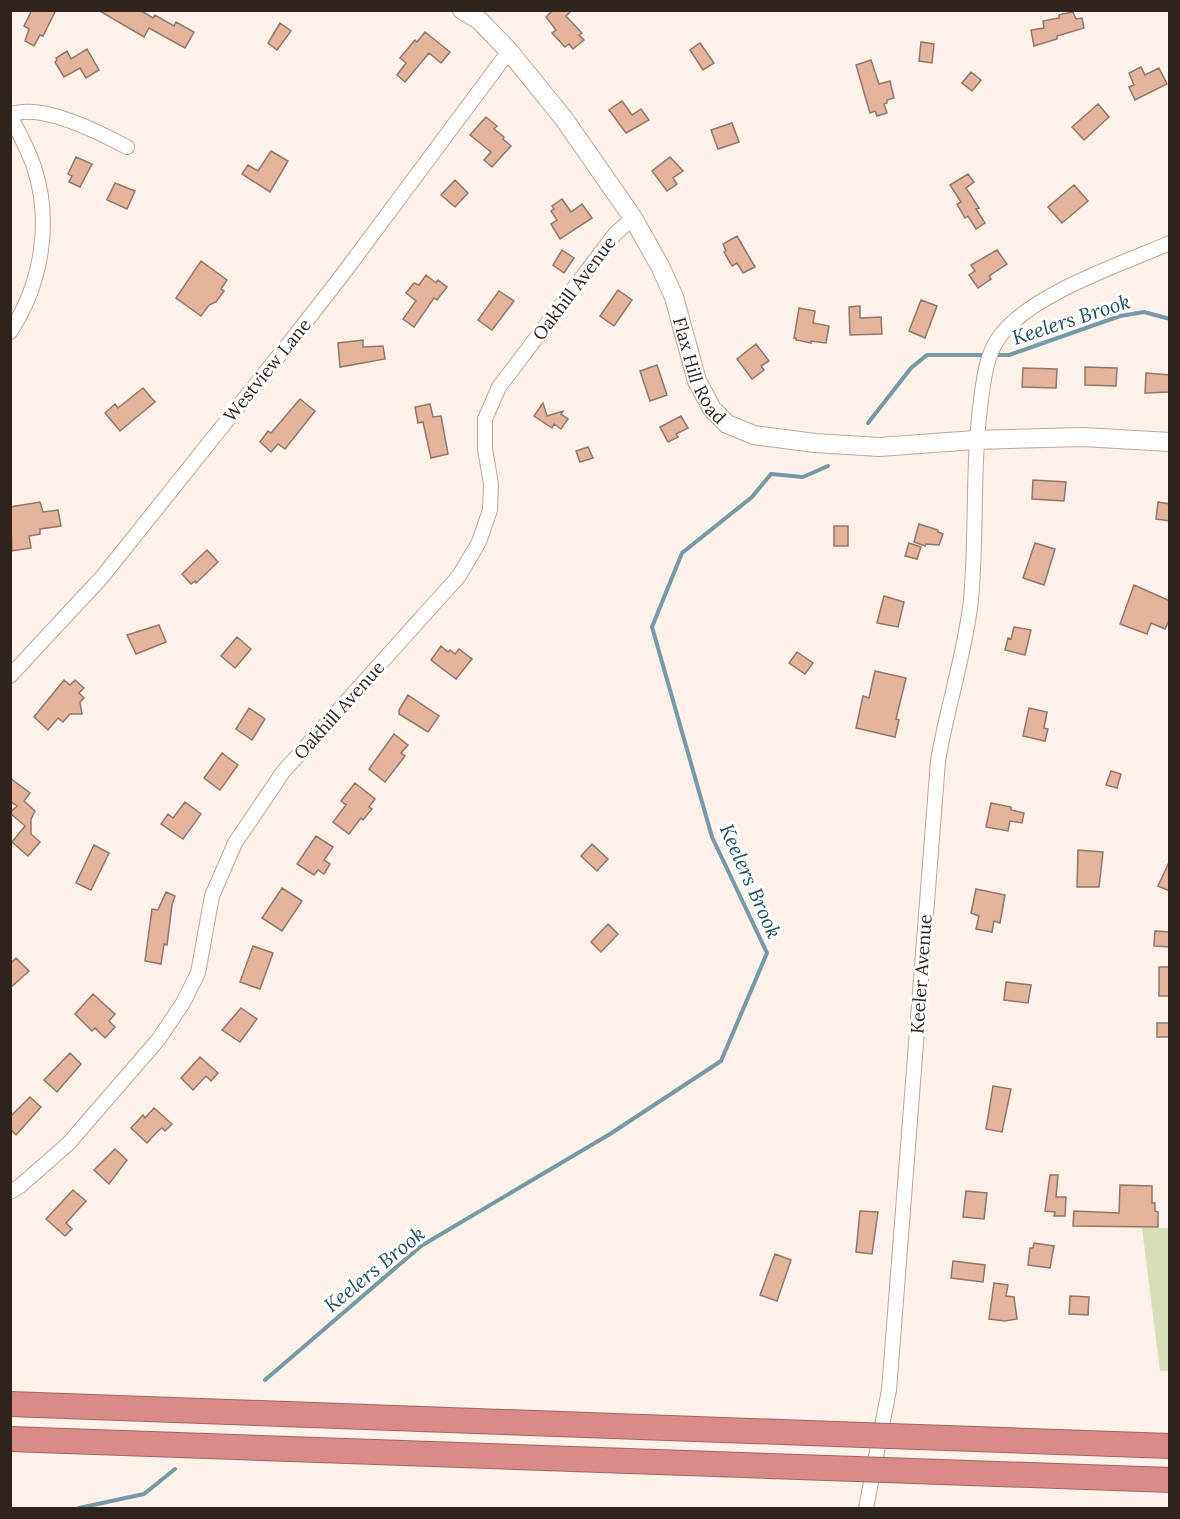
<svg xmlns="http://www.w3.org/2000/svg" width="1180" height="1519" font-family="Lora,serif">
<style>
.green{fill:#d7dfb8}
.lines{fill:none;stroke-linecap:round;stroke-linejoin:round}
.stream{stroke:#749aa5;stroke-width:4}
.building{fill:#e4b59c;stroke:#917669;stroke-width:1.5}
.minor-casing{stroke:#c1a596;stroke-width:16}
.secondary-casing{stroke:#c1a596;stroke-width:20}
.motorway-casing{stroke:#9e6762;stroke-width:26}
.minor{stroke:#fff;stroke-width:14}
.secondary{stroke:#fff;stroke-width:18}
.motorway{stroke:#db8b87;stroke-width:24}
.motorway-bridge-casing{stroke:#9e6762;stroke-width:26;stroke-linecap:butt}
.motorway-bridge{stroke:#db8b87;stroke-width:24}
.labels{text-anchor:middle;dominant-baseline:central;stroke-width:6;stroke-linejoin:round;paint-order:stroke}
.street-label{font-size:18px;fill:#2e231d;stroke:#fff}
.water-label{font-size:20px;font-style:italic;fill:#1e505d;stroke:#fff}
</style>
<rect width="100%" height="100%" fill="#fdf1ea"/>
<path class="green" d="M1142,1228H1169V1371H1160Z"/>
<g class="lines">
<path class="stream" d="M993,355H1009L1120,316L1144,312L1170,319
M868,423L911,368L927,355H986
M265,1380L421,1246L610,1134L721,1061L767,953L712,837L652,627L682,553L752,497L771,474L803,477L828,466
M79,1508L144,1494L175,1469"/>
</g>
<path class="building" d="M32,10H56L43,36L40,35L34,46L25,41L29,29L24,26Z
M98,10H140L153,18L155,15L174,26L176,22L194,32L185,48L149,28L144,37Z
M553,10H572L566,16L582,33L579,35L584,40L573,49L569,44L565,47L552,33L556,30L546,17Z
M1073,12L1076,19L1082,18L1084,28L1057,36V39L1034,46L1031,30L1044,28L1043,21L1059,18V15L1062,14Z
M280,23L291,31L277,50L268,43Z
M425,32L450,52L441,63L429,53L405,82L397,75L406,63L400,58L415,40L417,42Z
M921,42L934,44L932,63L919,61Z
M700,43L714,63L703,70L690,50Z
M87,49L99,70L86,78L80,68L64,77L55,62L57,60L56,58L67,51L71,59Z
M871,60L879,84L890,81L894,98L887,100V103L884,104L887,113L877,116L875,111L870,113L856,65Z
M1141,67L1145,75L1159,68L1167,84L1135,100L1129,87L1134,85L1129,73Z
M971,72L981,80L972,91L962,83Z
M622,101L632,115L641,109L649,120L626,133L609,110Z
M1098,104L1109,117L1084,140L1072,127Z
M486,117L497,126L494,129L504,137L503,139L511,146L492,167L484,160L491,152L470,135Z
M732,123L739,142L718,149L711,130Z
M271,151L288,161L270,192L242,174L248,165L258,171Z
M76,157L92,164L80,187L69,182L72,176L68,174Z
M670,157L683,171L673,178L677,184L667,191L652,171Z
M968,174L974,182L966,188L979,208L976,209L985,223L976,229L968,216L965,218L957,204L961,202L950,185Z
M455,180L468,193L455,207L441,195Z
M115,183L135,191L127,209L107,200Z
M1074,185L1088,201L1062,223L1048,207Z
M562,199L571,212L582,204L592,218L560,239L551,224L557,220L551,211L554,209L552,206Z
M737,236L755,267L743,273L737,263L732,266L724,252L726,251L723,244Z
M562,250L574,258L564,273L553,265Z
M997,250L1007,264L989,276L991,279L978,288L969,275L975,271L971,265Z
M201,261L227,280L221,289L224,291L216,302L209,305L201,316L176,298Z
M426,275L436,283L438,280L447,287L437,300L434,298L414,327L403,319L416,301L406,293L414,283L419,285Z
M618,290L632,300L614,326L600,316Z
M499,291L514,301L492,330L478,320Z
M921,300L937,306L925,338L909,331Z
M860,306V318L881,317L882,334L850,335L849,307Z
M799,308L815,311L813,323L829,326L826,343L811,341V343L796,340V338H794Z
M363,340V347L383,346L385,359L340,367L338,343Z
M756,344L769,361L761,366L764,370L752,379L737,359Z
M657,365L667,395L650,401L640,371Z
M1085,367L1117,368L1116,386L1085,385Z
M1023,368L1057,369L1056,388L1022,387Z
M1146,373L1170,375V392L1145,393Z
M143,388L155,402L120,431L105,413L115,404L118,408Z
M300,399L315,411L285,449L278,444L271,452L260,442L268,431L271,433Z
M543,403L547,416L563,411L561,414L568,419L561,429L554,424L552,428L534,416Z
M430,404L433,417L441,416L448,454L431,458L423,422L418,423L415,407Z
M681,416L688,428L676,434L678,437L668,442L660,427Z
M588,447L593,458L580,462L576,451Z
M1033,480L1066,482L1064,501L1032,499Z
M40,502L43,512L58,510L61,526L40,529V534L29,536L31,548L12,551L10,507Z
M1158,502L1170,504V521L1156,519Z
M919,524L938,530V532L943,534L939,545L926,544L925,546L914,542Z
M834,526H848V546H834Z
M909,543L921,547L917,559L905,556Z
M1035,543L1055,549L1044,585L1023,578Z
M207,550L218,562L196,583L195,581L191,584L182,574Z
M1134,585L1170,601V618L1165,629L1151,623L1147,634L1120,624Z
M884,596L904,602L898,627L877,623Z
M159,625L166,642L136,654L127,635Z
M1014,627L1031,630L1025,655L1005,650L1008,638L1011,639Z
M237,637L251,649L235,668L221,656Z
M441,646L448,652L450,650L455,654L459,649L472,659L456,679L431,660Z
M797,652L813,663L805,674L789,663Z
M875,671L906,678L896,719L899,720L895,737L856,728L863,696L869,698Z
M64,680L70,685L75,680L84,688L79,693L84,698L80,702L82,714H70L63,722L58,718L48,730L34,717Z
M408,695L439,716L428,732L399,714V710Z
M249,708L265,719L252,740L236,729Z
M1029,708L1047,712L1044,728L1048,729L1045,741L1023,736Z
M394,734L408,745L401,753L405,756L385,782L369,769Z
M222,753L238,765L220,790L204,778Z
M1111,771L1121,774L1117,788L1106,785Z
M10,778L30,793L24,801L35,811L31,819V834L40,842L28,856L12,842L25,826L10,813L17,806L10,801Z
M355,783L375,799L369,807L372,809L363,820L361,818L349,834L333,822L346,805L341,801Z
M185,802L201,814L183,839L161,824L168,814L173,818Z
M991,803L1011,807V810L1024,813L1022,823L1010,821L1008,831L986,827Z
M316,836L333,847L324,860L330,864L324,874L318,870L314,875L297,864Z
M592,844L608,859L597,871L581,856Z
M94,845L109,853L91,890L76,883Z
M1078,850L1103,852L1099,887H1077Z
M1170,860V891L1158,886Z
M282,888L302,901L282,931L262,918Z
M976,889L1005,895L1000,923L994,921L992,932L976,929L979,916L971,913Z
M166,892L175,896L172,905L167,945L164,944L161,964L145,961L152,909L158,910Z
M608,924L618,934L601,952L591,942Z
M1155,931L1170,932V947L1154,946Z
M253,946L273,953L260,989L240,982Z
M16,958L29,971L10,988V964Z
M1159,967H1170V996H1159Z
M1006,982L1031,985L1028,1003L1004,1000Z
M93,994L115,1014L109,1021L115,1027L105,1038L95,1028L92,1031L75,1014Z
M241,1008L257,1019L240,1042L222,1030Z
M1157,1023H1170V1037H1157Z
M70,1053L81,1064L57,1092L44,1080Z
M200,1057L218,1073L211,1081L206,1076L193,1090L181,1078Z
M993,1086L1011,1089L1002,1132L986,1129Z
M30,1097L41,1107L16,1135L10,1129V1117Z
M154,1108L172,1124L165,1131L162,1128L158,1131L147,1143L131,1128L143,1115L145,1118Z
M115,1149L127,1160L109,1184L94,1170Z
M1050,1175H1058L1056,1197H1066L1065,1216H1054L1055,1212L1045,1211Z
M1120,1185L1152,1186V1203H1155V1211L1158,1212V1227L1073,1226L1074,1211L1119,1213Z
M73,1190L86,1201L66,1223L72,1229L65,1236L46,1219Z
M966,1191L987,1193L984,1219L963,1217Z
M860,1211L878,1212L872,1254L856,1252Z
M1034,1243L1054,1246L1050,1268L1028,1265L1030,1248H1033Z
M775,1254L791,1260L777,1301L760,1295Z
M953,1261L985,1265L983,1282L951,1278Z
M994,1283L1008,1285L1006,1296L1014,1297L1017,1319L1005,1321L989,1319Z
M1070,1296L1089,1297L1088,1315L1069,1314Z"/>
<g class="lines">
<defs>
<path id="minor" d="M10,115C40,102 99,132 127,147
M10,116C19,133 28,149 34,167C52,221 42,284 10,332
M10,676L102,577L301,328L343,274L509,51
M10,1192L20,1186L68,1144L158,1040L183,1003L198,973L212,896L235,843L283,772L459,576L479,542L490,510L491,484L485,449V419L499,387L615,234L633,218
M866,1508L889,1390L938,761C947,707 965,654 971,600C977,534 972,467 981,400C984,378 986,355 1000,336C1031,294 1121,264 1170,243"/>
<g id="secondary">
<path id="s1" d="M462,10L479,20L509,51L564,119L633,218L660,266L674,297L697,381L712,409L727,424L754,435L815,443L879,447L975,440L1083,437L1170,442"/>
</g>
<path id="motorway" d="M10,1404L862,1435
M890,1436L1170,1446
M10,1439L856,1469
M885,1470L1170,1480"/>
</defs>
<use href="#minor" class="minor-casing"/>
<use href="#secondary" class="secondary-casing"/>
<use href="#motorway" class="motorway-casing"/>
<use href="#minor" class="minor"/>
<use href="#secondary" class="secondary"/>
<use href="#motorway" class="motorway"/>
<defs>
<path id="motorway-bridge" d="M862,1435L890,1436
M856,1469L885,1470"/>
</defs>
<use href="#motorway-bridge" class="motorway-bridge-casing"/>
<use href="#motorway-bridge" class="motorway-bridge"/>
</g>
<g class="labels">
<g class="street-label">
<text transform="translate(574 288) rotate(-53)">Oakhill Avenue</text>
<text stroke="none"><textPath href="#s1" startOffset="438">Flax Hill Road</textPath></text>
<text transform="translate(267 370) rotate(-51)">Westview Lane</text>
<text transform="translate(339 710) rotate(-48)">Oakhill Avenue</text>
<text transform="translate(921 974) rotate(-86)">Keeler Avenue</text>
</g>
<g class="water-label">
<text transform="translate(1071 319) rotate(-18)">Keelers Brook</text>
<text transform="translate(751 881) rotate(66)">Keelers Brook</text>
<text transform="translate(374 1269) rotate(-39)">Keelers Brook</text>
</g>
</g>
<rect width="1180" height="1519" fill="none" stroke="#2e231d" stroke-width="24"/>
</svg>
